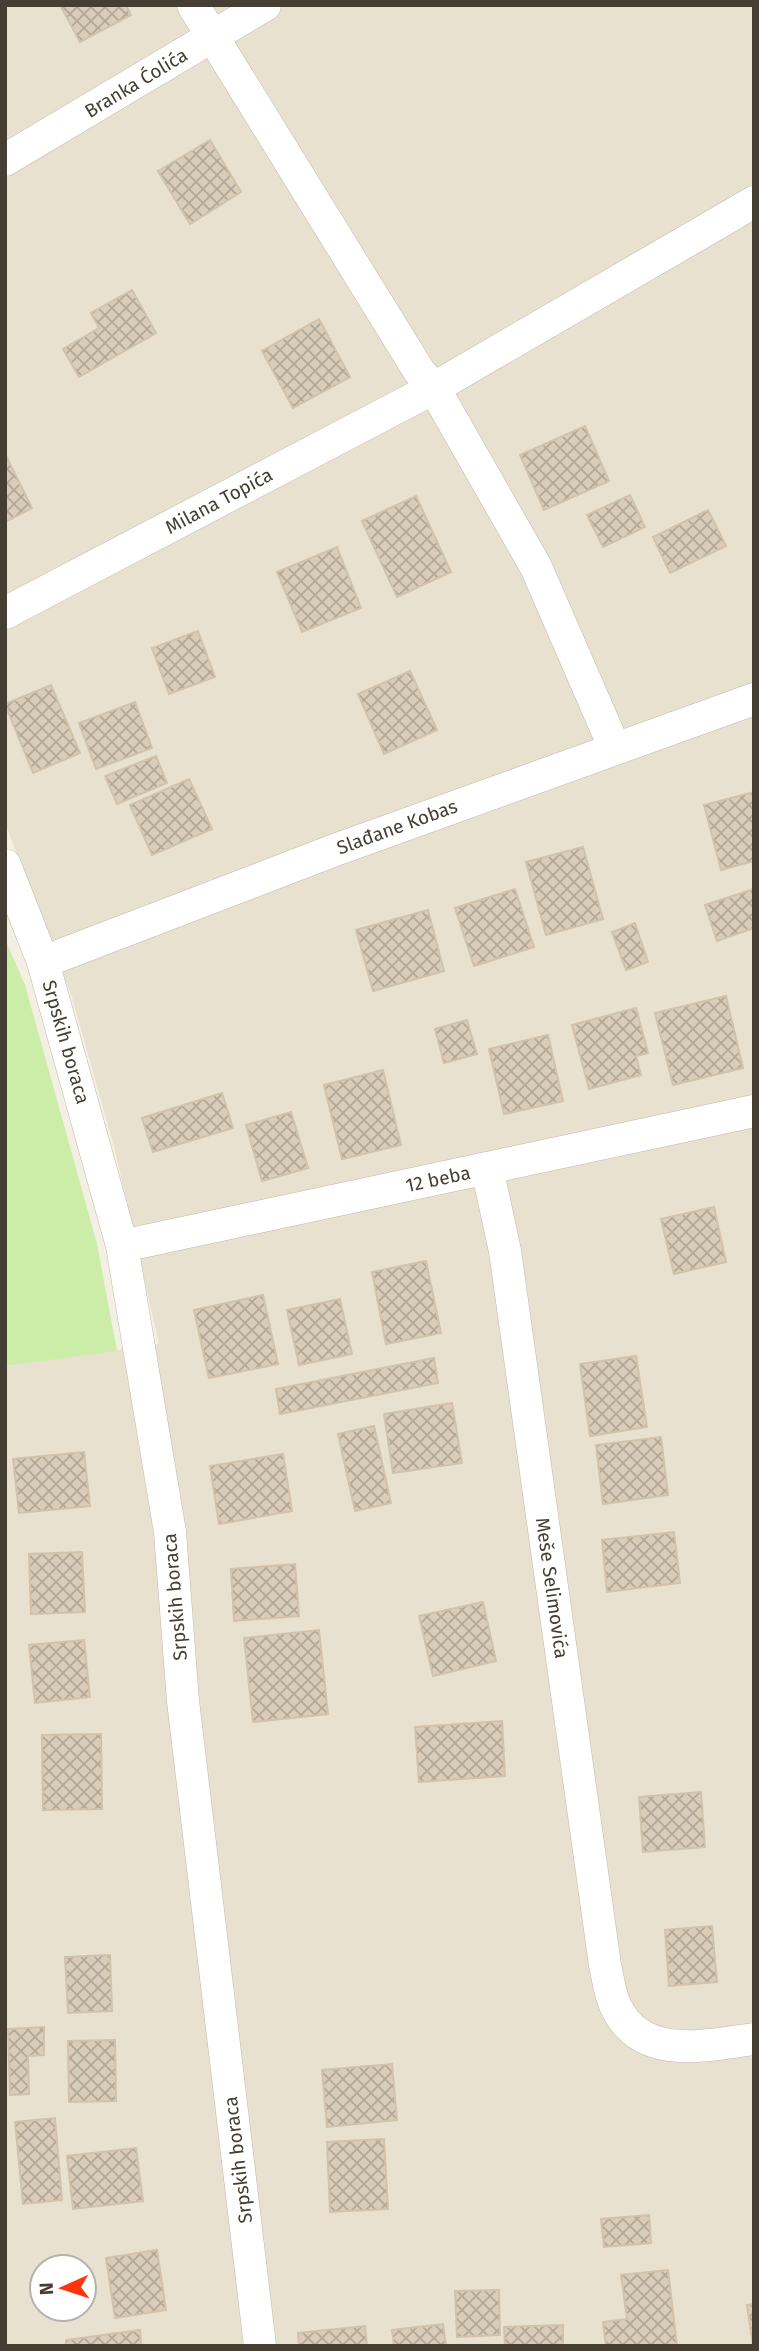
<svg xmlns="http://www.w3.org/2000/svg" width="759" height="2351" font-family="'Fira Sans',sans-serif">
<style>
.residential{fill:#e8e1d0;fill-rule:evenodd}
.grass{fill:#cceda7}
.building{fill:url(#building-cross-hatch);stroke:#d2c2aa;stroke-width:2}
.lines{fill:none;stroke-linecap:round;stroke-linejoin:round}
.minor-casing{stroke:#c3b9a8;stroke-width:33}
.minor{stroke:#fff;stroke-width:32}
.labels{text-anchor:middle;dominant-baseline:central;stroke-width:6;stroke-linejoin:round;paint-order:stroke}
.street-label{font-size:19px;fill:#463e32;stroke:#fff}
</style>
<defs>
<pattern id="building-cross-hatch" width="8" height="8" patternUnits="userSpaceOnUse" patternTransform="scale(1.75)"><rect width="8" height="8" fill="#d9cdba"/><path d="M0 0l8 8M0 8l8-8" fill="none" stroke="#b2a898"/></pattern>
</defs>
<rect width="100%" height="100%" fill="#f3efe3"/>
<path class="residential" d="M5,5H754V2346H5V1366L159,1344L115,1150L72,997L5,823ZM42,2267H84V2309H42Z"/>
<path class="grass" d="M5,939L25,985L97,1244L117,1351L5,1366Z"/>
<path class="building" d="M60,5H126L131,15L80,42Z
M210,140L241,192L190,224L158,171Z
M132,290L156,333L79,377L63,349L99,328L91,313Z
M319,319L350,377L293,408L262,351Z
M585,426L609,481L544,510L520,455Z
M5,454L32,508L5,522Z
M630,495L645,527L603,547L587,515Z
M416,496L451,572L397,597L362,521Z
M708,510L726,546L670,573L653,537Z
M337,547L361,608L302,632L277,572Z
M198,631L215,677L169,694L152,648Z
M410,671L437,730L384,754L358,694Z
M51,685L80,753L33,773L5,704Z
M135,702L152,748L96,769L79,723Z
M156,756L167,783L117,804L105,776Z
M189,779L212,829L152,855L130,805Z
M754,792V861L721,870L704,805Z
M583,847L603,919L546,935L526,862Z
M515,889L534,947L474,966L455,908Z
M754,889V928L717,941L705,905Z
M428,910L444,971L373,991L356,930Z
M635,923L648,962L626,970L612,932Z
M726,996L743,1068L673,1085L655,1013Z
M636,1008L648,1053L636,1056L641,1075L589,1089L572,1025Z
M467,1020L477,1054L444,1063L435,1029Z
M548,1035L563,1101L504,1114L489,1049Z
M383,1070L401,1145L342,1159L324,1085Z
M222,1093L233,1128L153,1152L142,1118Z
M291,1112L308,1168L262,1181L246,1125Z
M714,1207L726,1262L674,1274L661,1219Z
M426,1261L441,1333L386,1344L372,1272Z
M263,1295L278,1364L209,1378L194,1310Z
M340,1299L352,1354L299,1365L287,1310Z
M636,1356L647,1427L590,1436L580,1364Z
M434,1358L438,1383L280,1414L276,1389Z
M452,1403L462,1463L393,1473L384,1414Z
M374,1426L391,1503L355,1511L338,1434Z
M661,1437L668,1495L603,1504L596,1445Z
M84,1452L90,1506L19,1513L13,1459Z
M283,1454L292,1511L219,1524L210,1466Z
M674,1532L680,1583L607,1592L602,1540Z
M82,1552L85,1612L31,1614L29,1554Z
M295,1564L299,1616L234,1621L231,1569Z
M483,1602L496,1661L433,1676L419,1616Z
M319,1630L328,1714L253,1722L244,1638Z
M84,1640L90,1697L35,1703L29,1645Z
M502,1721L505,1776L419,1782L415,1727Z
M101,1734L102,1809L43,1810L42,1735Z
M701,1792L705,1847L643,1852L639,1797Z
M712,1926L717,1982L669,1986L665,1930Z
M110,1955L112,2011L68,2013L65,1957Z
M44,2027V2055L28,2056L29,2094L10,2095L8,2029Z
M115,2040L116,2101L69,2102L68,2041Z
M392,2064L397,2120L327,2127L322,2070Z
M55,2118L62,2200L23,2204L15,2122Z
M384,2139L388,2209L330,2212L327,2142Z
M136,2148L143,2201L73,2209L67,2156Z
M649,2215L651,2243L604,2247L601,2219Z
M157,2250L166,2310L115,2318L106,2258Z
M668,2270L677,2346H606L603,2322L627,2319L621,2275Z
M499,2290L500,2335L457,2337L455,2291Z
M754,2304V2346H753L747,2305Z
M443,2324L446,2346H394L392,2330Z
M563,2325V2346H505L504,2327Z
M365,2326L367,2346H299L298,2333Z
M140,2330L141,2346H66V2340Z"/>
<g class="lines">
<defs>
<path id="minor" d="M193,5L419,371L434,388L536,567L615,749
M5,160L265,5
M5,613L434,388L754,202
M5,865L43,962L122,1246L170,1532L183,1701L260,2346
M43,962L335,850L754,699
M487,1168L505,1251L605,1965C608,1978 610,1995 616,2007C642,2062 707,2045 754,2039
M122,1246L754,1111"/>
</defs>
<use href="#minor" class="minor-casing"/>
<use href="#minor" class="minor"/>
</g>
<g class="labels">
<g class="street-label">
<text transform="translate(136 83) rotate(-31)">Branka Ćolića</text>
<text transform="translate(219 501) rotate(-28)">Milana Topića</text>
<text transform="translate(397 827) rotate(-20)">Slađane Kobas</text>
<text transform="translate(66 1042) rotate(74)">Srpskih boraca</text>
<text transform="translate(438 1179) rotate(-12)">12 beba</text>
<text transform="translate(552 1588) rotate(82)">Meše Selimovića</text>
<text transform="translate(175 1597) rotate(-95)">Srpskih boraca</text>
<text transform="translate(238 2160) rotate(-97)">Srpskih boraca</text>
</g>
</g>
<rect width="759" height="2351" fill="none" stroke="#463e32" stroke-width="14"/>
<g transform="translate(63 2288) rotate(267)"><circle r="33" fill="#ffffff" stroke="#b5b2ad" stroke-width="2"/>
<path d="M0-5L12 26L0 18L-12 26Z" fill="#ff350e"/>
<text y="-10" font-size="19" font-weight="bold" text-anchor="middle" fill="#463e32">N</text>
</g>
</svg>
